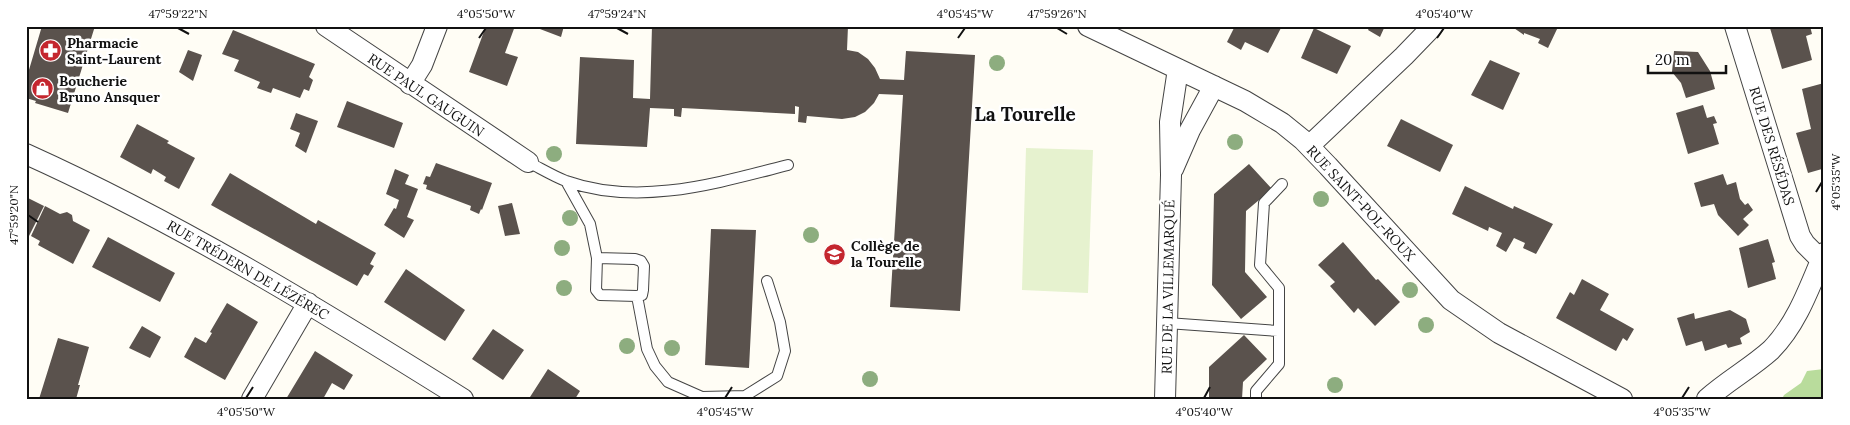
<svg xmlns="http://www.w3.org/2000/svg" width="1850" height="425" font-family="Lora,serif">
<style>
.forest{fill:#b9dc9c}
.pitch{fill:#e6f2cf}
.building{fill:#5a524d}
.lines{fill:none;stroke-linecap:round;stroke-linejoin:round}
.service-casing{stroke:#444;stroke-width:12}
.minor-casing{stroke:#444;stroke-width:22}
.service{stroke:#fff;stroke-width:10}
.minor{stroke:#fff;stroke-width:20}
.tree{fill:#8dad7f}
.ticks{fill:none;stroke:#111;stroke-width:2}
.labels{text-anchor:middle;dominant-baseline:central;stroke-width:5;stroke-linejoin:round;paint-order:stroke}
.poi-label{font-size:14px;font-weight:bold;fill:#111;stroke:#fff;text-anchor:start}
.street-label{font-size:14px;fill:#111;stroke:#fff}
.district-label{font-size:19px;font-weight:bold;fill:#111;stroke:#fff}
.neatline{fill:none;stroke:#111;stroke-width:2}
.ticks-label{font-size:12px;text-anchor:middle;fill:#111}
</style>
<rect width="100%" height="100%" fill="#fffdf5"/>
<path class="forest" d="M1824,369V399H1782L1784,395L1801,383L1807,371Z"/>
<path class="pitch" d="M1026,148L1093,150L1088,293L1022,290Z"/>
<path class="building" d="M42,26H95L68,113L35,103L36,101L26,98V80Z
M486,26H515L505,53L518,57L507,86L469,72Z
M532,26H564L561,37Z
M652,26H848L847,50L858,52L868,59L875,68L880,79L904,80L906,51L975,55L960,311L890,307L903,95L879,94L874,103L865,112L855,117L842,119L807,116L806,123L798,122L799,107L795,106V114L682,108L681,117L674,116V109L650,108L647,147L576,144L580,57L634,60L633,98L650,99Z
M1235,26H1282L1268,53L1245,42L1241,50L1227,42Z
M1370,26H1385L1380,37L1368,30Z
M1511,26H1557L1558,27L1548,48L1538,43L1540,39L1524,33V35Z
M1776,26H1810L1812,34L1806,36L1812,60L1782,69L1770,28Z
M1314,28L1351,46L1337,74L1301,58Z
M233,30L315,64L309,77L313,80L309,91L304,89L300,98L273,88L271,93L257,88L260,82L234,71L239,60L222,54Z
M188,50L202,55L193,81L179,72Z
M1674,51L1698,52L1710,71L1715,89L1686,98L1681,83L1672,72Z
M1490,60L1520,73L1503,110L1471,95Z
M1824,83V125H1822L1824,131V166L1822,169L1808,173L1796,133L1811,129L1802,89Z
M347,101L403,123L394,148L337,127Z
M1703,105L1707,118L1714,116L1717,123L1713,124L1719,144L1688,154L1676,113Z
M296,113L318,121L306,153L295,146L300,133L290,129Z
M1401,119L1453,145L1440,172L1387,146Z
M137,124L169,141L167,143L195,158L179,189L164,181L166,177L153,169L151,174L120,157Z
M436,163L492,183L482,210L481,209L479,214L470,210L471,206L426,189L427,185L423,184L426,176L430,177Z
M1249,164L1272,189L1246,211L1245,272L1267,297L1241,319L1212,285L1214,194Z
M395,169L409,175L405,184L418,189L407,217L414,220L404,238L384,225L394,208L396,209L399,200L386,194Z
M230,173L316,224L318,220L376,253L370,264L374,266L368,276L364,274L357,286L211,205Z
M1723,174L1727,185L1736,182L1740,199L1745,205L1748,203L1753,210L1743,219L1749,225L1738,236L1718,215L1714,204L1701,207L1694,183Z
M1465,186L1513,209L1514,206L1553,224L1536,254L1523,248L1525,243L1514,238L1506,252L1496,246L1502,233L1489,227L1488,231L1452,214Z
M26,197L44,206L26,242Z
M512,203L520,234L505,236L498,206Z
M45,206L60,214L67,212L72,215L73,221L90,230L73,264L38,245L40,241L31,236Z
M711,229L756,230L749,368L705,365Z
M108,237L175,273L160,302L92,267Z
M1768,239L1775,262L1772,263L1776,279L1748,288L1739,248Z
M1343,242L1376,280L1378,279L1400,302L1375,326L1358,308L1354,313L1330,286L1335,282L1318,265Z
M406,269L465,310L445,341L384,302Z
M1582,279L1609,294L1600,310L1634,329L1627,341L1623,338L1616,351L1556,318L1570,292L1574,295Z
M227,303L258,322L225,380L184,357L195,337L206,343L212,333L210,332Z
M1730,310L1746,319L1750,332L1740,338L1742,344L1728,348L1726,344L1705,351L1702,341L1686,346L1677,318L1694,313L1695,319Z
M142,326L161,337L150,358L129,348Z
M493,329L524,350L503,380L472,359Z
M1244,335L1267,359L1243,382L1242,399H1209V367Z
M58,338L89,347L78,385H80L76,399H39Z
M315,351L353,375L344,390L332,383L323,399H286Z
M548,369L580,391L575,399H532L530,397Z"/>
<g class="lines">
<defs>
<path id="service" d="M528,162C540,168 553,176 566,181C639,207 717,183 788,165
M566,181L590,224L597,258L596,290L600,295L637,296L642,295L643,290L644,266L641,261L635,259L597,258
M637,296L647,349L655,366L668,382L702,397L745,396L777,376L785,351L780,322L767,281
M1167,323L1278,331
M1256,399V391L1279,364V288L1260,265L1264,203L1282,184"/>
<path id="minor" d="M326,26L528,162
M1088,26L1245,101L1282,123L1303,140L1328,166L1451,300L1499,333L1622,399
M1735,26L1800,236L1805,244L1821,260
M410,84L422,65L437,26
M1309,146L1404,56L1433,26
M26,154C179,223 321,310 463,399
M1173,169L1190,130L1214,86
M252,399L308,303
M1165,399L1171,175L1170,122L1178,69
M1707,399C1727,381 1751,368 1771,350C1797,324 1810,286 1824,253"/>
</defs>
<use href="#service" class="service-casing"/>
<use href="#minor" class="minor-casing"/>
<use href="#service" class="service"/>
<use href="#minor" class="minor"/>
</g>
<g class="tree">
<circle cx="997" cy="63" r="8"/>
<circle cx="1235" cy="142" r="8"/>
<circle cx="554" cy="154" r="8"/>
<circle cx="1321" cy="199" r="8"/>
<circle cx="570" cy="218" r="8"/>
<circle cx="811" cy="235" r="8"/>
<circle cx="562" cy="248" r="8"/>
<circle cx="564" cy="288" r="8"/>
<circle cx="1410" cy="290" r="8"/>
<circle cx="1426" cy="325" r="8"/>
<circle cx="627" cy="346" r="8"/>
<circle cx="672" cy="348" r="8"/>
<circle cx="870" cy="379" r="8"/>
<circle cx="1335" cy="385" r="8"/>
</g>
<path class="ticks" d="M178,28L189,34M617,28L628,34M1057,28L1067,34M479,38L486,28M958,38L965,28M1437,38L1444,28M1816,192L1822,182M28,215L38,222M246,398L253,387M725,398L732,387M1204,398L1210,387M1682,398L1689,387"/>
<defs>
<symbol id="pharmacy-disc" viewBox="-11 -11 22 22"><circle r="9.5" fill="#c4262e" stroke="#fff"/><path d="M-2-6h4v4h4v4h-4v4h-4v-4h-4v-4h4Z" fill="#fff"/></symbol>
<symbol id="shop-disc" viewBox="-11 -11 22 22"><circle r="9.5" fill="#c4262e" stroke="#fff"/><path d="M-5-2.5h2.3a2.7 3.5 0 0 1 5.4 0H5L5.5 6h-11ZM-1.5-2.5h3a1.5 2.3 0 0 0-3 0Z" fill="#fff"/></symbol>
<symbol id="school-disc" viewBox="-11 -11 22 22"><circle r="9.5" fill="#c4262e" stroke="#fff"/><path d="M0-5L7-2L0 1L-7-2ZM-4 1L0 2.5L4 1V4Q0 6-4 4Z" fill="#fff"/></symbol>
</defs>
<g fill-rule="evenodd">
<use href="#pharmacy-disc" x="38" y="38" width="25" height="25"/>
<use href="#shop-disc" x="30" y="76" width="25" height="25"/>
<use href="#school-disc" x="822" y="242" width="25" height="25"/>
</g>
<g class="labels">
<g class="poi-label">
<text x="67" y="43">Pharmacie<tspan x="67" dy="16">Saint-Laurent</tspan></text>
<text x="59" y="81">Boucherie<tspan x="59" dy="16">Bruno Ansquer</tspan></text>
<text x="851" y="246">Collège de<tspan x="851" dy="16">la Tourelle</tspan></text>
</g>
<g class="street-label">
<text transform="translate(426 95) rotate(34)">RUE PAUL GAUGUIN</text>
<text transform="translate(1772 146) rotate(73)">RUE DES RÉSÉDAS</text>
<text transform="translate(1361 203) rotate(47)">RUE SAINT-POL-ROUX</text>
<text transform="translate(248 270) rotate(30)">RUE TRÉDERN DE LÉZÉREC</text>
<text transform="translate(1168 287) rotate(-89)">RUE DE LA VILLEMARQUÉ</text>
</g>
<g class="district-label">
<text x="1025" y="114">La Tourelle</text>
</g>
</g>
<rect width="1850" height="425" fill="none" stroke="#ffffff" stroke-width="55"/>
<path d="M1648 65v8h78v-8" fill="none" stroke="#111111" stroke-width="2.5"/>
<text x="1655" y="65" font-size="15" fill="#111111" stroke="#ffffff" stroke-width="4" paint-order="stroke">20 m</text>
<rect x="28" y="28" width="1794" height="370" class="neatline"/>
<g class="ticks-label">
<text x="178" y="18">47°59'22"N</text>
<text x="486" y="18">4°05'50"W</text>
<text x="617" y="18">47°59'24"N</text>
<text x="965" y="18">4°05'45"W</text>
<text x="1057" y="18">47°59'26"N</text>
<text x="1444" y="18">4°05'40"W</text>
<text transform="translate(1836 182) rotate(-90)" y="4">4°05'35"W</text>
<text transform="translate(14 215) rotate(-90)" y="4">47°59'20"N</text>
<text x="246" y="416">4°05'50"W</text>
<text x="725" y="416">4°05'45"W</text>
<text x="1204" y="416">4°05'40"W</text>
<text x="1682" y="416">4°05'35"W</text>
</g>
</svg>
